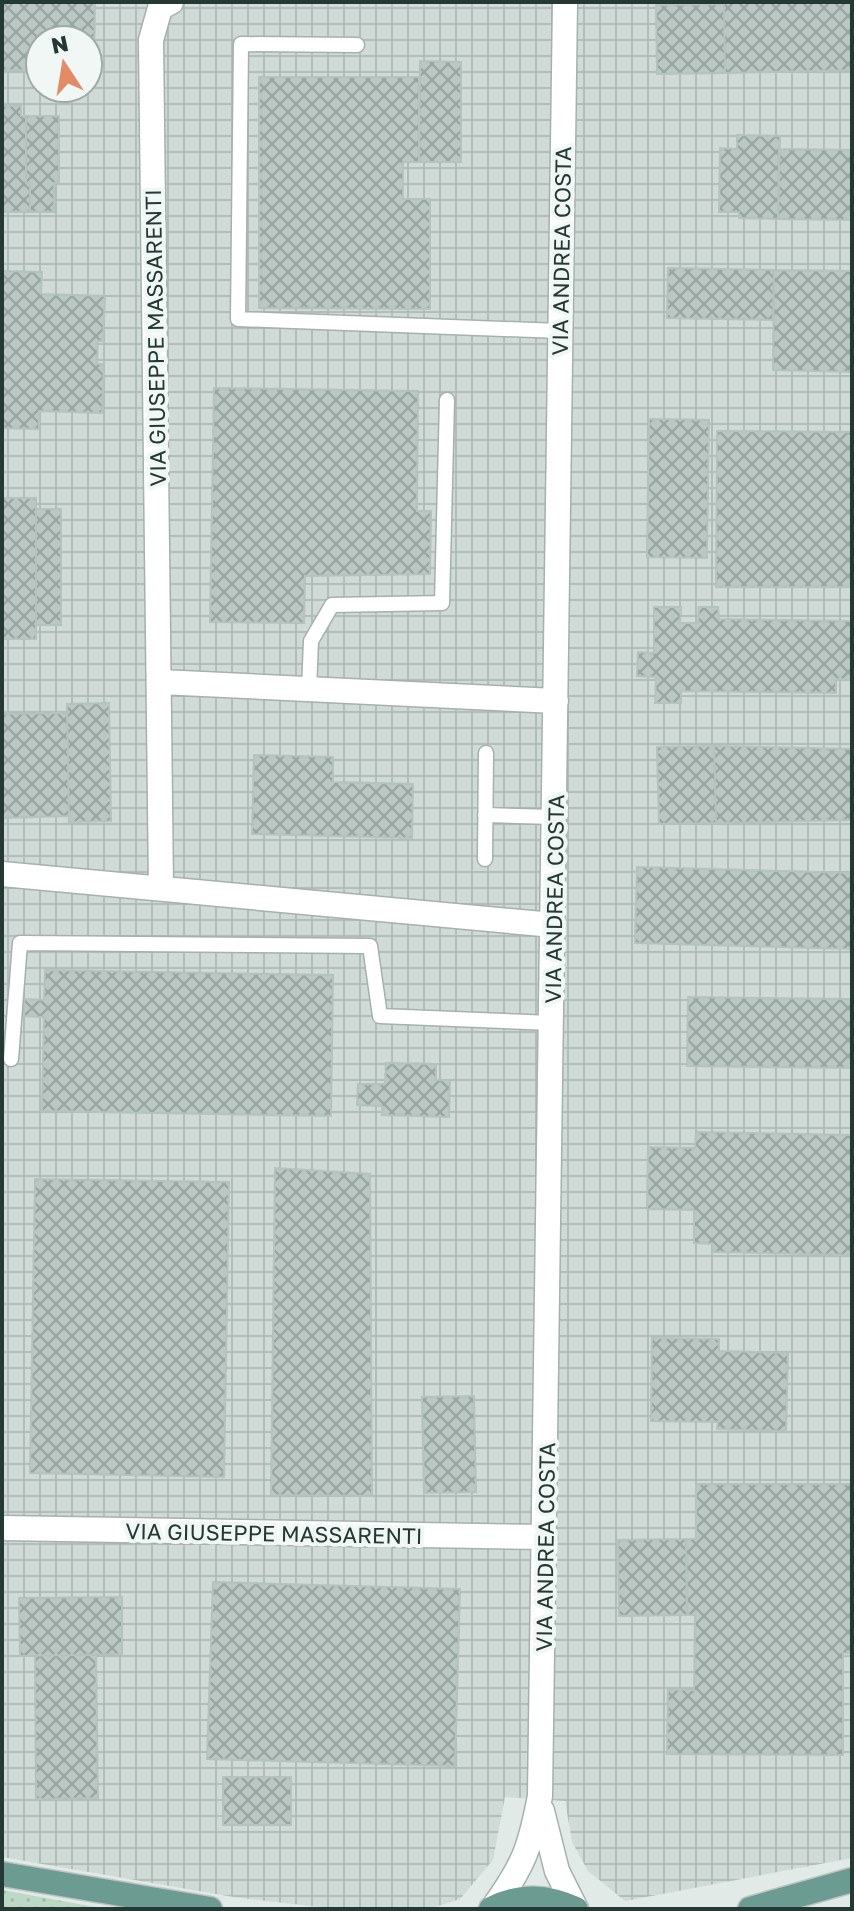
<svg xmlns="http://www.w3.org/2000/svg" width="854" height="1911" font-family="'Golos Text',sans-serif">
<style>
.industrial{fill:url(#industrial-grid);fill-rule:evenodd}
.grass{fill:url(#grass-dots)}
.building{fill:url(#building-cross-hatch);stroke:#b4c3be;stroke-width:2}
.lines{fill:none;stroke-linecap:round;stroke-linejoin:round}
.lane-casing{stroke:#a5b1ae;stroke-width:17}
.street-casing{stroke:#a5b1ae;stroke-width:27}
.primary-casing{stroke:#bdc4c2;stroke-width:27}
.lane{stroke:#fff;stroke-width:14}
.street{stroke:#fff;stroke-width:24}
.primary{stroke:#6b9b91;stroke-width:24}
.labels{text-anchor:middle;dominant-baseline:central;stroke-width:8;stroke-linejoin:round;paint-order:stroke}
.street-label{font-size:22px;fill:#243934;stroke:#f1f7f4}
</style>
<defs>
<pattern id="industrial-grid" width="8" height="8" patternUnits="userSpaceOnUse" patternTransform="scale(2)"><rect width="8" height="8" fill="#d0dad6"/><path d="M0 4h8M4 0v8" fill="none" stroke="#b2bcb8"/></pattern>
<pattern id="grass-dots" width="8" height="8" patternUnits="userSpaceOnUse" patternTransform="scale(2)"><rect width="8" height="8" fill="#bcd9c5"/><path d="M2 2h.1M6 6h.1" fill="none" stroke="#a1bbaa" stroke-width="1.8" stroke-linecap="round"/></pattern>
<pattern id="building-cross-hatch" width="8" height="8" patternUnits="userSpaceOnUse" patternTransform="scale(2)"><rect width="8" height="8" fill="#bac7c3"/><path d="M0 0l8 8M0 8l8-8" fill="none" stroke="#97a39f"/></pattern>
</defs>
<rect width="100%" height="100%" fill="#e1eae7"/>
<path class="industrial" d="M2,2H852V1858L625,1901L588,1871L572,1842L565,1801L505,1797L493,1860L460,1899L429,1909H335L233,1897L2,1857ZM40,40H88V88H40Z"/>
<path class="grass" d="M2,1890L106,1909H2Z"/>
<path class="building" d="M2,2H95L94,70H88V40H40V70H2Z
M724,2H852V70L725,73Z
M724,4L725,73L657,74L656,5Z
M420,61L461,62V162H419Z
M259,77H419V162H403V199H430V309L259,308Z
M2,106H21V116H26V183H30V212H2Z
M26,116H59V182L54,183V212H30V183H26Z
M737,135L780,136L778,219L739,218V212H719L720,148L737,149Z
M779,149L852,150V220L778,219Z
M668,268L774,270L773,320L667,318Z
M774,270L852,271V372L773,370Z
M2,271L42,272L41,294L105,296L103,341H98L97,364H104L102,413L39,411V429L2,428Z
M214,388L418,391L417,511H431L430,574L305,576L304,623L210,622Z
M649,419L709,420L707,558L647,557Z
M717,431L852,432V587H716Z
M2,498H36V639H2Z
M36,509H61V625H36Z
M654,607H681L680,623H698L699,607H718L719,619L852,621V679H836V693L681,691V703H655L656,677L637,676L638,652L654,653Z
M109,703L111,821L69,822L67,704Z
M67,713L69,816L2,818V714Z
M714,746L716,823L659,824L657,747Z
M714,746L852,749V820L716,823Z
M254,755L333,757V782L413,784L412,838L252,834Z
M637,867L852,873V949L635,943Z
M45,970L333,975L331,1116L42,1111L44,1017L24,1016V999L44,1000Z
M688,997L852,999V1068L687,1066Z
M386,1063L436,1064V1080H450L449,1117L382,1115V1106L357,1105L358,1084H385Z
M696,1132L852,1135V1255L713,1252V1244L694,1243V1210L647,1209L648,1147L695,1148Z
M275,1168L370,1174L372,1496L271,1495Z
M35,1179L229,1182L224,1477L30,1473Z
M652,1338L719,1339V1351L788,1353L786,1431L717,1429L718,1422L651,1421Z
M474,1396L476,1492L424,1493L422,1397Z
M696,1484H852V1653H843V1755L667,1754L668,1690H694L695,1615H687L686,1539H696Z
M686,1539L687,1615L619,1616L618,1540Z
M213,1582L460,1589L455,1766L207,1759Z
M122,1597V1654L20,1656L19,1598Z
M35,1655H96L98,1798L36,1799Z
M223,1777H291V1825H223Z"/>
<g class="lines">
<defs>
<path id="lane" d="M357,45L241,44L238,319L560,331
M309,689L311,641L332,605L442,603L447,400
M485,815L555,817
M485,859L486,753
M11,1059L20,943L370,946L380,1016L552,1023"/>
<path id="street" d="M160,682L556,701
M2,874L553,925
M161,888L151,40L160,8L171,2
M2,1528L545,1537
M542,1811L557,1871L576,1909
M493,1908C524,1865 530,1848 540,1796L565,2"/>
<path id="primary" d="M2,1874L210,1909
M491,1909C520,1894 547,1896 576,1909
M750,1909L852,1880"/>
</defs>
<use href="#lane" class="lane-casing"/>
<use href="#street" class="street-casing"/>
<use href="#primary" class="primary-casing"/>
<use href="#lane" class="lane"/>
<use href="#street" class="street"/>
<use href="#primary" class="primary"/>
</g>
<g class="labels">
<g class="street-label">
<text transform="translate(561 251) rotate(-89)">VIA ANDREA COSTA</text>
<text transform="translate(155 338) rotate(-91)">VIA GIUSEPPE MASSARENTI</text>
<text transform="translate(554 899) rotate(-89)">VIA ANDREA COSTA</text>
<text transform="translate(274 1533) rotate(1)">VIA GIUSEPPE MASSARENTI</text>
<text transform="translate(545 1547) rotate(-89)">VIA ANDREA COSTA</text>
</g>
</g>
<rect width="854" height="1911" fill="none" stroke="#243934" stroke-width="8"/>
<g transform="translate(64 64) rotate(348)"><circle r="38" fill="#f1f7f4" stroke="#9faba7" stroke-width="2"/>
<path d="M0-6L14 30L0 20L-14 30Z" fill="#e38b67"/>
<text y="-12" font-size="22" font-weight="bold" text-anchor="middle" fill="#243934">N</text>
</g>
</svg>
